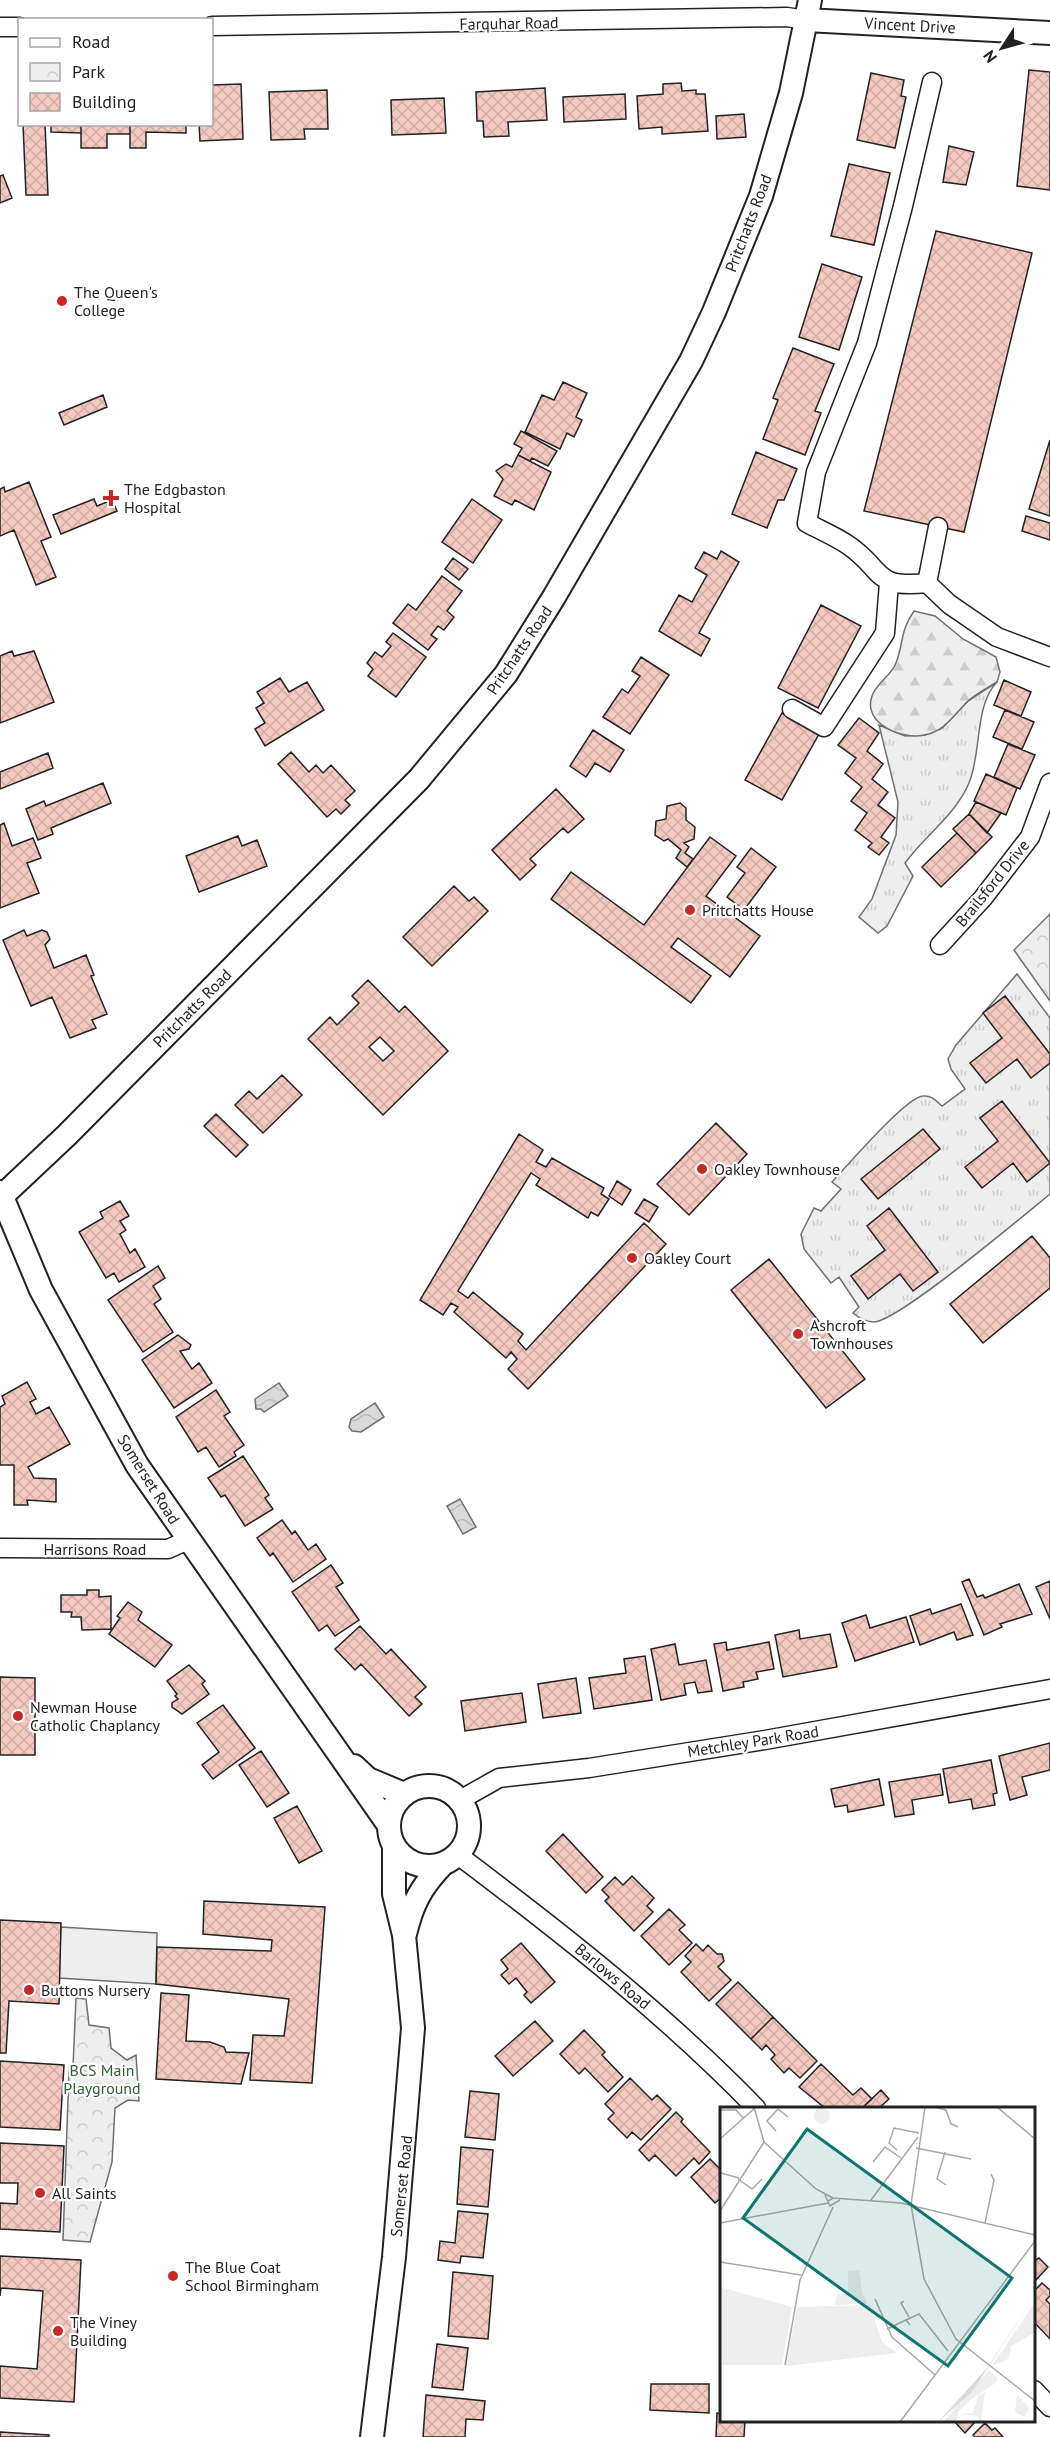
<svg xmlns="http://www.w3.org/2000/svg" width="1050" height="2437" font-family="'PT Sans',sans-serif">
<style>
.grass{fill:url(#grass-tufts);stroke:#6f6f6f;stroke-width:1.5}
.forest{fill:url(#forest-firs);stroke:#6f6f6f;stroke-width:1.5}
.park{fill:url(#park-crowns);stroke:#6f6f6f;stroke-width:1.5}
.pitch{fill:#eee;stroke:#6f6f6f;stroke-width:1.5}
.water{fill:url(#water-waves);stroke:#6f6f6f;stroke-width:1.5}
.building{fill:url(#building-cross-hatch);stroke:#222;stroke-width:1.5;fill-rule:evenodd}
.lines{fill:none;stroke-linecap:round;stroke-linejoin:round}
.minor-casing{stroke:#222;stroke-width:21}
.tertiary-casing{stroke:#222;stroke-width:26}
.minor{stroke:#fff;stroke-width:18}
.tertiary{stroke:#fff;stroke-width:22}
.poi-dot{fill:#c62828;stroke:#fff;stroke-width:2}
.labels{text-anchor:middle;dominant-baseline:central;stroke-width:4.5;stroke-linejoin:round;paint-order:stroke}
.street-label{font-size:16px;fill:#222;stroke:#fff}
.poi-label{font-size:16px;fill:#222;stroke:#fff;text-anchor:start}
.park-label{font-size:16px;fill:#2f5e38;stroke:#fff}
.inset-road{fill:none;stroke:#a7a7a7;stroke-width:1.5}
.view{fill:#0f766e;fill-opacity:0.15;stroke:#0f766e;stroke-width:3}
.inset-edge{fill:none;stroke:#222;stroke-width:3}
</style>
<defs>
<pattern id="grass-tufts" width="24" height="20" patternUnits="userSpaceOnUse" patternTransform="scale(1.5)"><rect width="24" height="20" fill="#eee"/><path d="M3 7l-1-3M5 7V3M7 7l1-3M15 17l-1-3M17 17v-4M19 17l1-3" fill="none" stroke="#ccc"/></pattern>
<pattern id="forest-firs" width="22" height="20" patternUnits="userSpaceOnUse" patternTransform="scale(1.5)"><rect width="22" height="20" fill="#eee"/><path d="M5 1l3.5 6h-7zM16 11l3.5 6h-7z" fill="#ccc"/></pattern>
<pattern id="park-crowns" width="20" height="18" patternUnits="userSpaceOnUse" patternTransform="scale(1.5)"><rect width="20" height="18" fill="#eee"/><path d="M2 6a3 3 0 1 1 6 0M12 15a3 3 0 1 1 6 0" fill="none" stroke="#ccc"/></pattern>
<pattern id="water-waves" width="16" height="10" patternUnits="userSpaceOnUse" patternTransform="scale(1.5)"><rect width="16" height="10" fill="#d9d9d9"/><path d="M0 5q4-4 8 0t8 0" fill="none" stroke="#bababa"/></pattern>
<pattern id="building-cross-hatch" width="8" height="8" patternUnits="userSpaceOnUse" patternTransform="scale(1.5)"><rect width="8" height="8" fill="#f3c9c0"/><path d="M0 0l8 8M0 8l8-8" fill="none" stroke="#d0aca5"/></pattern>
</defs>
<rect width="100%" height="100%" fill="#fff"/>
<path class="grass" d="M997,682C974,706 982,752 969,783C955,816 925,835 905,863L913,876L887,926L878,933L859,917L872,899L896,835L898,802L879,725L905,736L925,735L942,728L968,701Z
M1017,974L1050,1018V1194C1023,1216 899,1321 874,1322C866,1322 859,1318 853,1313L859,1307L839,1277L831,1283L804,1249L801,1234L814,1208L821,1211L841,1189L832,1182C847,1166 906,1097 923,1096C932,1095 936,1101 942,1106L965,1089L951,1069L948,1059L956,1045Z"/>
<path class="forest" d="M914,611L935,616L963,639L996,657L1000,672L997,682C987,688 975,694 967,702C953,716 944,732 924,735C903,740 862,724 872,696C876,683 892,675 896,663C904,642 900,631 914,611Z"/>
<path class="park" d="M1050,914V1001L1014,950Z
M76,1998L86,1999L89,2025L109,2028L111,2048L127,2060L136,2055L139,2101L128,2100L115,2108L112,2162L90,2242L63,2240L69,2071L73,2067Z"/>
<path class="pitch" d="M61,1927L157,1933L156,1984L59,1978Z"/>
<path class="water" d="M279,1383L288,1396L264,1412L261,1409H256L255,1399Z
M375,1403L384,1417L361,1432L352,1431L349,1427L351,1419Z
M460,1499L476,1527L463,1534L447,1506Z"/>
<path class="building" d="M1029,70L1050,72V190L1017,186Z
M871,73L904,80L901,96L906,97L895,148L857,140Z
M681,83L682,91L696,90V94H705L708,131L662,134V127L639,129L637,96L663,94V84Z
M241,84L243,139L200,141L199,124H212V85Z
M545,88L547,120L508,122L509,136L484,137L483,121H477L476,92Z
M327,90L328,129H304L305,139L271,140L269,92Z
M625,94L626,119L564,122L563,97Z
M444,98L446,133L392,135L391,100Z
M744,114L746,137L717,139L716,116Z
M23,124H45L48,195H26Z
M51,124H81V133L51,132Z
M81,124H130V134H107V148H81Z
M130,124H186V133L146,132V148H130Z
M949,146L974,152L966,185L943,182Z
M849,164L890,173L874,245L831,236Z
M3,175L12,198L0,203V176Z
M936,231L1032,253L964,532L864,511Z
M822,264L862,277L839,350L799,337Z
M793,348L834,364L815,411L821,413L805,455L763,439L778,400L773,398Z
M563,382L587,393L576,417L582,420L574,437L567,433L560,449L525,432L542,395L554,400Z
M103,395L107,407L64,425L59,413Z
M521,431L557,451L548,466L532,458L530,461L518,455L522,448L514,444Z
M1050,440V516L1029,509Z
M756,452L797,469L784,500H778L767,528L732,514Z
M518,455L551,472L534,510L515,500L512,505L494,496L503,479L496,471L506,464L512,467Z
M29,482L51,537L41,541L56,577L36,585L14,530L0,536V489L4,487L5,492Z
M94,499L97,506L112,500L117,511L61,534L53,515Z
M472,499L502,520L473,563L442,542Z
M1026,516L1050,523V540L1022,531Z
M721,551L739,562L699,633L710,639L701,656L659,631L679,595L692,602L707,575L695,568L704,552L717,559Z
M453,558L468,569L459,580L445,569Z
M442,576L462,591L447,611L454,617L444,630L438,626L431,635L437,639L428,650L393,623L408,604L416,610Z
M821,605L861,626L818,708L778,688Z
M393,633L426,657L396,697L368,676L373,669L367,663L375,652L382,657L391,646L386,642Z
M12,651L14,656L34,651L54,702L0,723V656Z
M641,657L669,675L630,734L603,717L622,689L628,693L640,676L632,671Z
M280,678L289,692L307,682L324,710L265,746L255,729L265,723L256,708L264,703L257,692Z
M1004,680L1031,692L1021,716L994,705Z
M1005,710L1034,722L1022,749L993,737Z
M782,713L819,734L782,800L745,780Z
M859,718L879,733L867,751L883,764L872,779L888,792L878,805L895,818L881,837L889,843L879,855L868,847L872,843L855,830L867,813L851,801L862,787L845,773L856,758L838,745Z
M593,730L624,750L610,772L595,763L586,777L570,766Z
M1008,744L1035,755L1020,789L994,777Z
M291,752L309,772L316,765L323,773L331,765L355,791L345,800L350,805L341,814L336,809L327,817L278,764Z
M48,753L53,768L0,789V772Z
M986,774L1017,788L1006,815L974,801Z
M103,783L111,803L51,828L53,834L38,840L26,809L44,801L46,806Z
M556,789L584,819L568,833L563,828L530,859L536,865L520,880L492,850Z
M976,802L1001,813L987,833L969,814Z
M680,803L686,808V820L695,827L694,839L684,843L689,847L685,853L693,859L687,867L676,858L681,850L668,839L664,841L655,835L656,821L666,819L667,806Z
M969,814L992,837L976,853L953,829Z
M4,823L12,846L33,838L41,858L27,863L39,893L0,908V825Z
M957,833L976,853L941,887L922,867Z
M238,836L242,846L257,840L267,866L199,892L186,856Z
M710,837L736,856L706,896L760,936L730,977L678,938L671,947L711,976L691,1003L551,899L571,872L644,925Z
M751,848L776,867L744,910L727,897L745,873L737,867Z
M454,886L469,901L474,897L488,911L432,966L403,937Z
M24,930L27,936L42,930L47,932L50,939L45,945L54,968L86,955L94,975L91,976L107,1014L92,1020L96,1028L70,1038L52,997L31,1006L3,940Z
M368,980L399,1012L405,1006L448,1051L383,1115L308,1039L330,1017L337,1025L359,1003L352,996ZM380,1037L394,1051L383,1061L369,1047Z
M1005,996L1050,1054V1063L1031,1078L1017,1059L986,1083L970,1063L1002,1038L983,1013Z
M282,1075L302,1095L263,1133L235,1105L249,1091L257,1099Z
M1002,1101L1050,1163L1027,1182L1013,1163L982,1188L965,1167L998,1141L980,1118Z
M216,1114L248,1145L236,1157L204,1126Z
M716,1123L747,1154L689,1215L657,1184Z
M923,1129L940,1149L878,1199L861,1179Z
M519,1134L543,1150L536,1162L546,1167L552,1158L604,1188L601,1194L609,1199L598,1216L591,1212L588,1218L536,1185L540,1179L531,1173L459,1289L458,1291L468,1298L473,1292L523,1334L518,1341L526,1350L644,1223L666,1244L528,1389L508,1369L517,1359L511,1352L506,1358L454,1312L458,1307L451,1303L443,1315L420,1300Z
M617,1181L631,1190L622,1205L609,1196Z
M644,1199L658,1207L649,1222L635,1213Z
M120,1201L129,1216L120,1221L126,1230L120,1234L130,1253L135,1249L145,1267L119,1282L114,1273L106,1278L79,1232L103,1218L100,1212Z
M889,1208L938,1272L913,1291L900,1274L868,1299L851,1276L885,1250L867,1226Z
M1032,1236L1050,1258V1288L983,1343L950,1304Z
M769,1259L865,1379L826,1408L731,1290Z
M158,1266L165,1278L153,1286L161,1299L154,1304L173,1332L143,1352L108,1300Z
M178,1335L191,1345L189,1349L180,1351L192,1369L199,1363L212,1383L174,1408L142,1360Z
M27,1382L36,1399L30,1402L36,1414L49,1407L70,1444L28,1467L34,1478L56,1479V1502L27,1500L28,1505H14V1465H0V1407L5,1404L2,1396Z
M216,1390L230,1412L224,1416L244,1445L234,1452L236,1456L219,1467L206,1447L198,1452L176,1417Z
M243,1456L269,1495L265,1498L273,1509L245,1526L225,1495L221,1497L208,1478Z
M282,1520L292,1534L295,1531L308,1550L316,1544L326,1559L293,1582L273,1553L270,1556L257,1538Z
M331,1565L343,1583L336,1587L359,1620L335,1636L327,1625L319,1631L292,1592Z
M969,1579L977,1597L983,1595L985,1598L1019,1584L1032,1614L1000,1624L1002,1627L984,1635L962,1582Z
M1050,1581V1619L1036,1587Z
M87,1590H99V1597L111,1596V1629L82,1630L81,1617H71L72,1612H61V1595H87Z
M128,1602L142,1612L138,1620L172,1645L155,1667L109,1634L120,1618L117,1616Z
M961,1604L973,1635L957,1640L954,1632L920,1645L910,1616L930,1609L932,1614Z
M866,1615L870,1628L906,1617L914,1642L855,1661L842,1623Z
M360,1626L386,1654L391,1649L426,1687L415,1697L422,1704L409,1716L361,1664L355,1670L335,1649Z
M799,1630L800,1639L830,1634L837,1667L783,1677L775,1635Z
M726,1642L727,1650L769,1642L774,1669L756,1672L758,1679L743,1682L744,1687L723,1691L714,1644Z
M675,1644L679,1665L706,1660L712,1691L698,1693L695,1682L684,1684L686,1695L661,1700L651,1649Z
M645,1656L652,1700L594,1709L589,1678L626,1673L624,1659Z
M189,1665L205,1681L202,1684L209,1694L182,1714L172,1707V1703L178,1699L175,1696L177,1694L167,1681Z
M0,1677L35,1678V1755H0Z
M576,1678L581,1713L543,1718L538,1684Z
M522,1693L526,1722L465,1731L461,1701Z
M223,1705L255,1748L213,1779L202,1765L219,1752L197,1723Z
M1050,1743V1770L1022,1777L1027,1795L1010,1800L999,1756Z
M261,1751L289,1793L267,1807L239,1765Z
M991,1760L997,1793L993,1794L995,1805L973,1809L971,1799L949,1803L943,1769Z
M940,1774L943,1795L912,1800L914,1814L895,1817L889,1782Z
M879,1779L884,1805L848,1812L847,1805L835,1807L831,1789Z
M297,1806L322,1851L299,1863L274,1818Z
M563,1834L603,1877L586,1893L546,1851Z
M632,1876L654,1898L647,1906L653,1912L634,1931L605,1901L609,1897L602,1890L615,1877L623,1885Z
M204,1901L325,1907L312,2083L250,2080L253,2035L284,2036L289,1999L156,1984L157,1947L271,1951L272,1940L203,1934Z
M669,1909L685,1925L679,1930L692,1943L669,1965L641,1936Z
M0,1920L61,1923L59,2004L9,2001L6,2053H0Z
M521,1943L555,1982L531,2003L524,1995L527,1992L516,1978L509,1984L501,1975L508,1969L501,1960Z
M696,1944L703,1951L708,1945L717,1954H722L724,1961L718,1967L731,1980L709,2001L681,1972L691,1962L685,1956Z
M738,1982L773,2017L751,2039L716,2004Z
M161,1993L189,1995L186,2041L210,2042L224,2047L226,2052L249,2053L241,2084L156,2079Z
M773,2017L817,2061L800,2078L789,2068L784,2073L771,2059L775,2055L766,2045L762,2050L751,2039Z
M535,2021L553,2041L513,2076L495,2056Z
M584,2030L605,2052L602,2055L623,2077L608,2092L585,2068L579,2074L560,2054Z
M0,2061L64,2065L60,2130L0,2127Z
M821,2064L853,2095L861,2088L872,2099L862,2108H825L799,2087Z
M630,2078L652,2100L657,2095L671,2109L641,2140L632,2132L627,2138L608,2119L614,2113L605,2104Z
M881,2090L889,2099L879,2108H862Z
M470,2091L499,2094L495,2140L465,2137Z
M676,2112L683,2119L681,2122L710,2152L699,2164L694,2158L676,2176L655,2155L649,2161L639,2150Z
M0,2143L64,2146L60,2232L0,2229V2203L17,2204L18,2183H0Z
M461,2147L493,2150L488,2207L457,2204Z
M710,2159L719,2168L722,2166V2197L715,2203L691,2177Z
M458,2211L488,2214L483,2258L461,2256L460,2263L438,2260L440,2241L455,2243Z
M0,2256L81,2260L74,2402L0,2398V2366L37,2369L43,2291L1,2288L0,2296Z
M1039,2258L1048,2267L1034,2282V2261Z
M453,2272L493,2276L488,2339L448,2336Z
M1042,2283L1050,2290V2296L1046,2300L1050,2304V2339L1034,2322V2291Z
M437,2344L468,2348L463,2390L432,2387Z
M651,2384H709V2413L650,2410Z
M426,2395L485,2401L483,2420L466,2419L465,2437H423Z
M717,2413L722,2414V2420H745L744,2437H716Z
M953,2420H977L965,2433Z
M985,2423L992,2430L995,2428L1003,2437H975L973,2435Z
M0,2432L49,2435V2437H0Z"/>
<g class="lines">
<defs>
<path id="minor" d="M212,26L787,17L806,20
M0,27H20
M938,527L927,583L949,604L997,637L1050,657
M927,583C872,589 885,570 848,545C835,536 820,530 807,523L816,472L867,343L903,206L932,82
M792,709L824,727L885,633L889,583
M940,945L983,898L1030,837L1050,783
M0,1548L168,1549L188,1540
M460,1800L499,1778L589,1768L765,1740L1050,1689
M458,1855C563,1934 665,2014 756,2108
M1034,2390L1050,2407"/>
<path id="tertiary" d="M806,20L1050,33
M0,1192L41,1290L137,1465L388,1824
M0,1198L67,1135L419,779L506,674L554,597L691,361L714,312L761,196L791,93L810,0
M354,1766L368,1779L404,1794
M389 1826a40 40 0 1 1 80 0a40 40 0 1 1-80 0Z
M405,1934C412,1904 421,1887 442,1865
M372,2437L394,2257L413,2028L404,1935L394,1894V1849"/>
</defs>
<use href="#minor" class="minor-casing"/>
<use href="#tertiary" class="tertiary-casing"/>
<use href="#minor" class="minor"/>
<use href="#tertiary" class="tertiary"/>
</g>
<g class="poi-dot">
<circle cx="62" cy="301" r="6"/>
<path d="M108 489h6v6h6v6h-6v6h-6v-6h-6v-6h6z"/>
<circle cx="690" cy="910" r="6"/>
<circle cx="702" cy="1169" r="6"/>
<circle cx="632" cy="1258" r="6"/>
<circle cx="798" cy="1334" r="6"/>
<circle cx="18" cy="1716" r="6"/>
<circle cx="29" cy="1990" r="6"/>
<circle cx="40" cy="2193" r="6"/>
<circle cx="173" cy="2276" r="6"/>
<circle cx="58" cy="2331" r="6"/>
</g>
<g class="labels">
<g class="street-label">
<text transform="translate(509 23) rotate(-1)">Farquhar Road</text>
<text transform="translate(910 25) rotate(3)">Vincent Drive</text>
<text transform="translate(748 223) rotate(-69)">Pritchatts Road</text>
<text transform="translate(519 650) rotate(-56)">Pritchatts Road</text>
<text transform="translate(992 883) rotate(-51)">Brailsford Drive</text>
<text transform="translate(192 1008) rotate(-45)">Pritchatts Road</text>
<text transform="translate(149 1479) rotate(58)">Somerset Road</text>
<text x="95" y="1549">Harrisons Road</text>
<text transform="translate(753 1741) rotate(-9)">Metchley Park Road</text>
<text transform="translate(613 1976) rotate(40)">Barlows Road</text>
<text transform="translate(401 2186) rotate(-84)">Somerset Road</text>
</g>
<g class="poi-label">
<text x="74" y="292">The Queen's<tspan x="74" dy="18">College</tspan></text>
<text x="124" y="489">The Edgbaston<tspan x="124" dy="18">Hospital</tspan></text>
<text x="702" y="910">Pritchatts House</text>
<text x="714" y="1169">Oakley Townhouse</text>
<text x="644" y="1258">Oakley Court</text>
<text x="810" y="1325">Ashcroft<tspan x="810" dy="18">Townhouses</tspan></text>
<text x="30" y="1707">Newman House<tspan x="30" dy="18">Catholic Chaplancy</tspan></text>
<text x="41" y="1990">Buttons Nursery</text>
<text x="52" y="2193">All Saints</text>
<text x="185" y="2267">The Blue Coat<tspan x="185" dy="18">School Birmingham</tspan></text>
<text x="70" y="2322">The Viney<tspan x="70" dy="18">Building</tspan></text>
</g>
<g class="park-label">
<text x="102" y="2070">BCS Main<tspan x="102" dy="18">Playground</tspan></text>
</g>
</g>
<g transform="translate(720 2107)">
<rect width="315" height="315" fill="#fff"/>
<path d="M139,163L142,185L148,197L114,198L119,181V187H128V164ZM265,285L261,315L257,309L241,307L253,306L258,289ZM297,287L309,301L305,310L295,305Z" fill="#eee"/>
<path d="M315,195L314,226L291,239L289,252L272,259ZM269,263L278,271L274,277L249,294L239,304L236,314L223,315Z" fill="#eee"/>
<path d="M0,180L72,200L62,258H0ZM150,198L162,235L177,246L66,259L77,200Z" fill="#eee"/>
<path d="M94 9a8 8 0 1 1 16 0a8 8 0 1 1-16 0ZM4,195L34,203L29,222L0,214ZM81,206H99L100,239H81ZM35,208L67,213L64,232L32,226ZM107,211H124L123,247H107ZM131,212H150L149,244H130ZM10,225L27,229L19,256L3,253ZM31,230L63,236L60,254L28,248Z" fill="#eee"/>
<path d="M315,189L252,285L218,315L267,261Z" fill="#d9d9d9"/>
<path class="inset-road" d="M205,0L191,98L204,172L236,232L315,294M215,0L226,3L231,17L238,20M277,0L315,32M0,3H16L23,11M56,24L47,14L58,2L68,10M0,32L36,0M44,35L96,82L113,91M196,41L251,52M177,43L169,36L174,21L199,26M225,45L217,72L226,78M153,55L165,40L181,51M1,66L19,71M18,72L32,82L42,72M105,88L110,99L120,93M151,93L198,30M108,94L113,91L181,96L315,128M0,104L44,35L34,0M0,116L108,96M265,116L274,73L271,67M0,155L81,168M155,192L172,230L215,268M184,194L181,196L189,210M186,213L199,207L228,244M167,222L186,213L190,218M65,258L80,173L113,100M180,315L315,134"/>
<path class="view" d="M87,22L292,171L228,259L23,111Z"/>
<rect width="315" height="315" class="inset-edge"/>
</g>
<rect x="18" y="18" width="195" height="108" fill="#ffffff" stroke="#a7a7a7" stroke-width="1.5"/>
<rect x="30" y="38" width="30" height="9" fill="#ffffff" stroke="#a7a7a7" stroke-width="1.5"/>
<text x="72" y="48" font-size="18" fill="#222222">Road</text>
<rect x="30" y="63" width="30" height="18" fill="url(#park-crowns)" stroke="#a7a7a7" stroke-width="1.5"/>
<text x="72" y="78" font-size="18" fill="#222222">Park</text>
<rect x="30" y="93" width="30" height="18" fill="url(#building-cross-hatch)" stroke="#a7a7a7" stroke-width="1.5"/>
<text x="72" y="108" font-size="18" fill="#222222">Building</text>
<g transform="translate(1002 48) rotate(234)" stroke="#ffffff" stroke-width="4.5" paint-order="stroke">
<path d="M0-4.5L10 22L0 15L-10 22Z" fill="#222222"/>
<text y="-9" font-size="16" font-weight="bold" text-anchor="middle" fill="#222222">N</text>
</g>
</svg>
